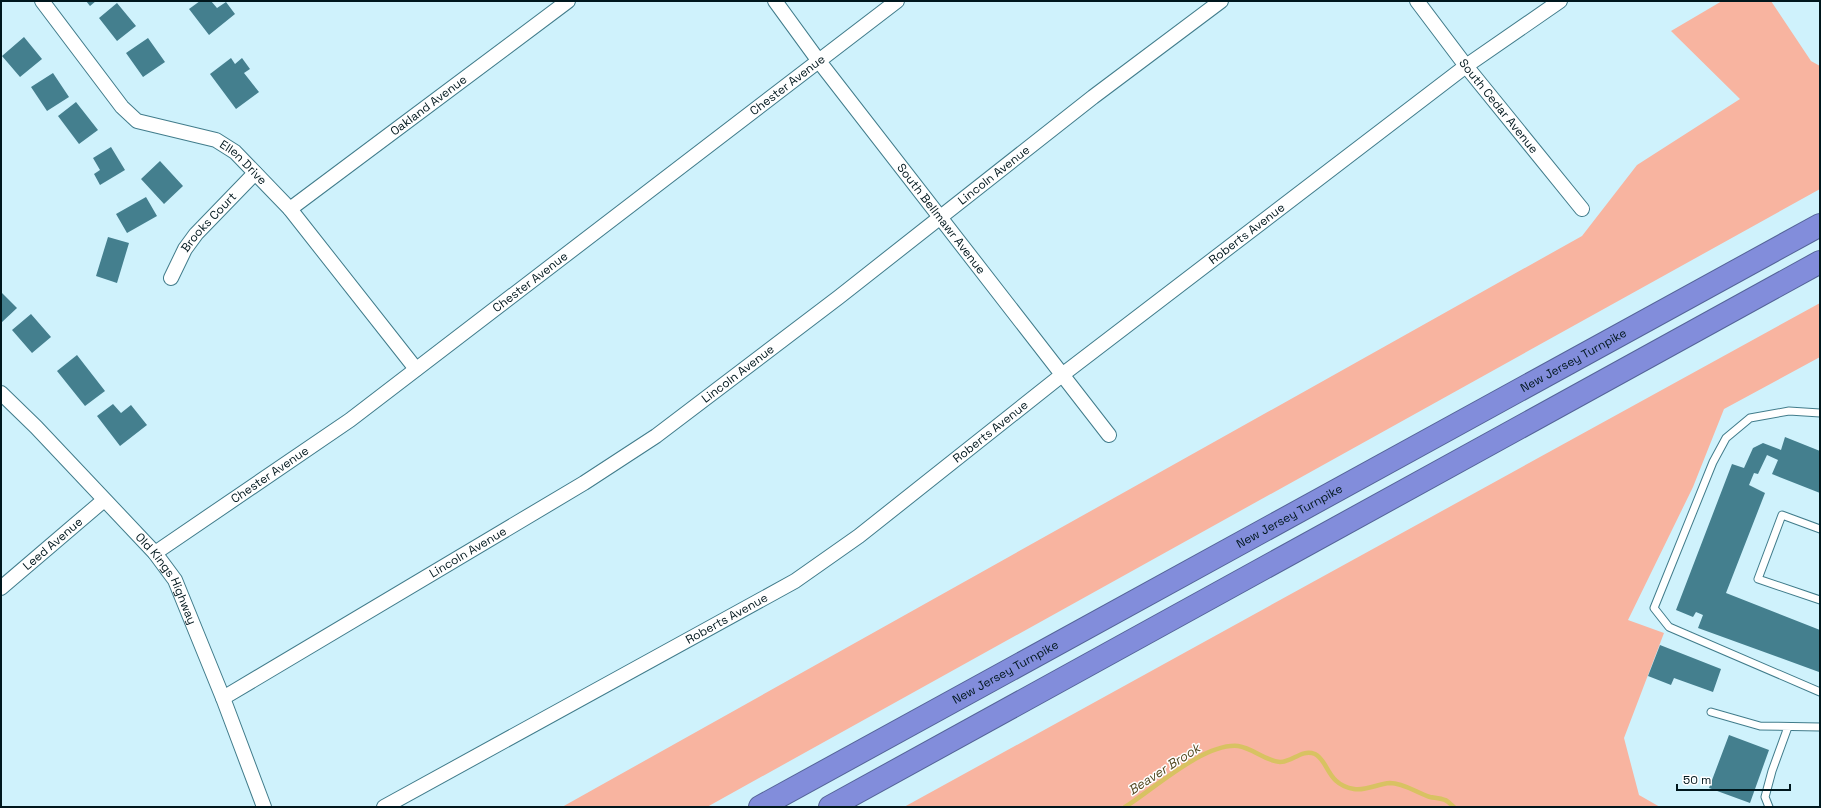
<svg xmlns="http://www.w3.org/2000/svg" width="1821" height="808" font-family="'Space Grotesk',sans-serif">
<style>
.green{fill:#f8b4a0}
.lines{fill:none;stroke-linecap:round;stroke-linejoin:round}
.stream{stroke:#d8c262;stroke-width:4.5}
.building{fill:#447f8e}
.lane-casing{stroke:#417c8b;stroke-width:9}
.street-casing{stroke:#417c8b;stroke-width:16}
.highway-casing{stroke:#546498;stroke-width:24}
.lane{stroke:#fff;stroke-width:7}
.street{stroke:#fff;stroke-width:14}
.highway{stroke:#828ddb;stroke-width:22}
.labels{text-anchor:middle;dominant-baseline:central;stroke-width:3;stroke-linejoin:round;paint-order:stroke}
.street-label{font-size:12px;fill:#00171d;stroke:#fff}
.water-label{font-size:13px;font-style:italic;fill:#534921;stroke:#fff}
</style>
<rect width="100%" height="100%" fill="#cff2fc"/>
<path class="green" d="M1722,1H1771L1811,61L1820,66V189L707,807H562L1582,236L1637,165L1740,99L1671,31Z
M1820,303V357L1724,409L1693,487L1628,620L1664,633L1624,738L1639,795L1660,807H904Z"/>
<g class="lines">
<path class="stream" d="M1125,807C1153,790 1203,743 1238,746C1253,748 1265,761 1280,762C1293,762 1301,749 1315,754C1329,761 1326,784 1354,789C1366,791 1377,784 1390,783C1404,783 1417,793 1430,797C1435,798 1440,798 1445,800C1448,801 1451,805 1454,807"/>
</g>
<path class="building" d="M86,1H96L90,6Z
M200,1H211L217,8L226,2L235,14L209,35L189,9Z
M117,3L136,26L117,41L99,18Z
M24,37L42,59L20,77L2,56Z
M148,38L165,62L143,77L126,53Z
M231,58L235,64L242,58L250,69L244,73L259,92L236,109L210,74Z
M53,73L69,97L47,111L31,87Z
M76,102L98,130L79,144L58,116Z
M111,147L125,170L100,185L94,174L100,170L93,158Z
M160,161L183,186L164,204L141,179Z
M146,197L157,216L127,233L116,214Z
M108,237L129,243L117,283L96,276Z
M1,292L17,308L1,323Z
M31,314L51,337L32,353L12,330Z
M77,355L105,391L85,406L57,371Z
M113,404L121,413L131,405L147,425L120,446L97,416Z
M1785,437L1820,451V493L1772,474L1778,460L1767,455L1758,474L1754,473L1749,485L1765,493L1726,593L1820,630L1819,672L1698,628L1703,615L1696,612L1693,617L1676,610L1732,464L1744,468L1753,448L1763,443L1781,450Z
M1660,645L1721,669L1713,692L1674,678L1671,685L1648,676Z
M1729,735L1769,750L1750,803L1709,788Z"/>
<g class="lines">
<defs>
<path id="lane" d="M1820,413L1789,411L1750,418L1726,438L1713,462L1654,608L1669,627L1820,692
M1820,529L1782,515L1758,579L1820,600
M1711,712L1760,726L1820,727
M1769,807L1765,797L1772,771L1788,727"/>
<g id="street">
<path id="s1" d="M42,1L122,107L137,121L216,140L235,152L290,209L416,369"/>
<path id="s2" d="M775,1L818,60L1109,435"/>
<path id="s3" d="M1417,1L1466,66L1582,209"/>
<path id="s4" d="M290,209L568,1"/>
<path id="s5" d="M171,278L185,249L196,234L255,173"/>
<path id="s6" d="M1,393L36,427L155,553L175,580L223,698L264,807"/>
<path id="s7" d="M155,553L350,420L897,1"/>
<path id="s8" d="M1,588L104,500"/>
<path id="s9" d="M223,698L584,483L656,436L839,297L1093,97L1221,1"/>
<path id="s10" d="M384,807L795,581L859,536L1062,375L1466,66L1560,1"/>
</g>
<g id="highway">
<path id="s11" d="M760,807L1820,225"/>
<path d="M830,807L1820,262"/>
</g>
</defs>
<use href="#lane" class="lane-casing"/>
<use href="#street" class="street-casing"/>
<use href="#highway" class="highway-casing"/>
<use href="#lane" class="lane"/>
<use href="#street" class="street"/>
<use href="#highway" class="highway"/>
</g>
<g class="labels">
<g class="street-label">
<text stroke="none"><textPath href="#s7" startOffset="787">Chester Avenue</textPath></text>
<text stroke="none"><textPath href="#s4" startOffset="173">Oakland Avenue</textPath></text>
<text stroke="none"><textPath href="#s3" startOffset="133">South Cedar Avenue</textPath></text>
<text stroke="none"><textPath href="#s1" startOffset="270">Ellen Drive</textPath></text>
<text stroke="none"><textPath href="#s9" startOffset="933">Lincoln Avenue</textPath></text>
<text stroke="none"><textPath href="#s2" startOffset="274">South Bellmawr Avenue</textPath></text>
<text stroke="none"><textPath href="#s5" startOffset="68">Brooks Court</textPath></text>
<text stroke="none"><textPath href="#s10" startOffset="1039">Roberts Avenue</textPath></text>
<text stroke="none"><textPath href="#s7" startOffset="463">Chester Avenue</textPath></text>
<text stroke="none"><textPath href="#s11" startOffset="928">New Jersey Turnpike</textPath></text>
<text stroke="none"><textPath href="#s9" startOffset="609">Lincoln Avenue</textPath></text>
<text stroke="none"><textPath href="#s10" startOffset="715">Roberts Avenue</textPath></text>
<text stroke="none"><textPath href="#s7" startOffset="139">Chester Avenue</textPath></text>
<text stroke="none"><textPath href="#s11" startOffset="604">New Jersey Turnpike</textPath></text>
<text stroke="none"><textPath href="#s8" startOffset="68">Leed Avenue</textPath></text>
<text stroke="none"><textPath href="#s9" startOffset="285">Lincoln Avenue</textPath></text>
<text stroke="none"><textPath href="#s6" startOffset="250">Old Kings Highway</textPath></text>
<text stroke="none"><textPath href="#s10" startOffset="391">Roberts Avenue</textPath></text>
<text stroke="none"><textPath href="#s11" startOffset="280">New Jersey Turnpike</textPath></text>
</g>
<g class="water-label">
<text transform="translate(1164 769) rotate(-33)">Beaver Brook</text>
</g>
</g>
<rect width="1821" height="808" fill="none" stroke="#00171d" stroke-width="4"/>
<path d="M1677 784v6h113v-6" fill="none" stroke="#00171d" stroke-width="2"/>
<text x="1683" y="784" font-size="12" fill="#00171d" stroke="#ffffff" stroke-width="3" paint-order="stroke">50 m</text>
</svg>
